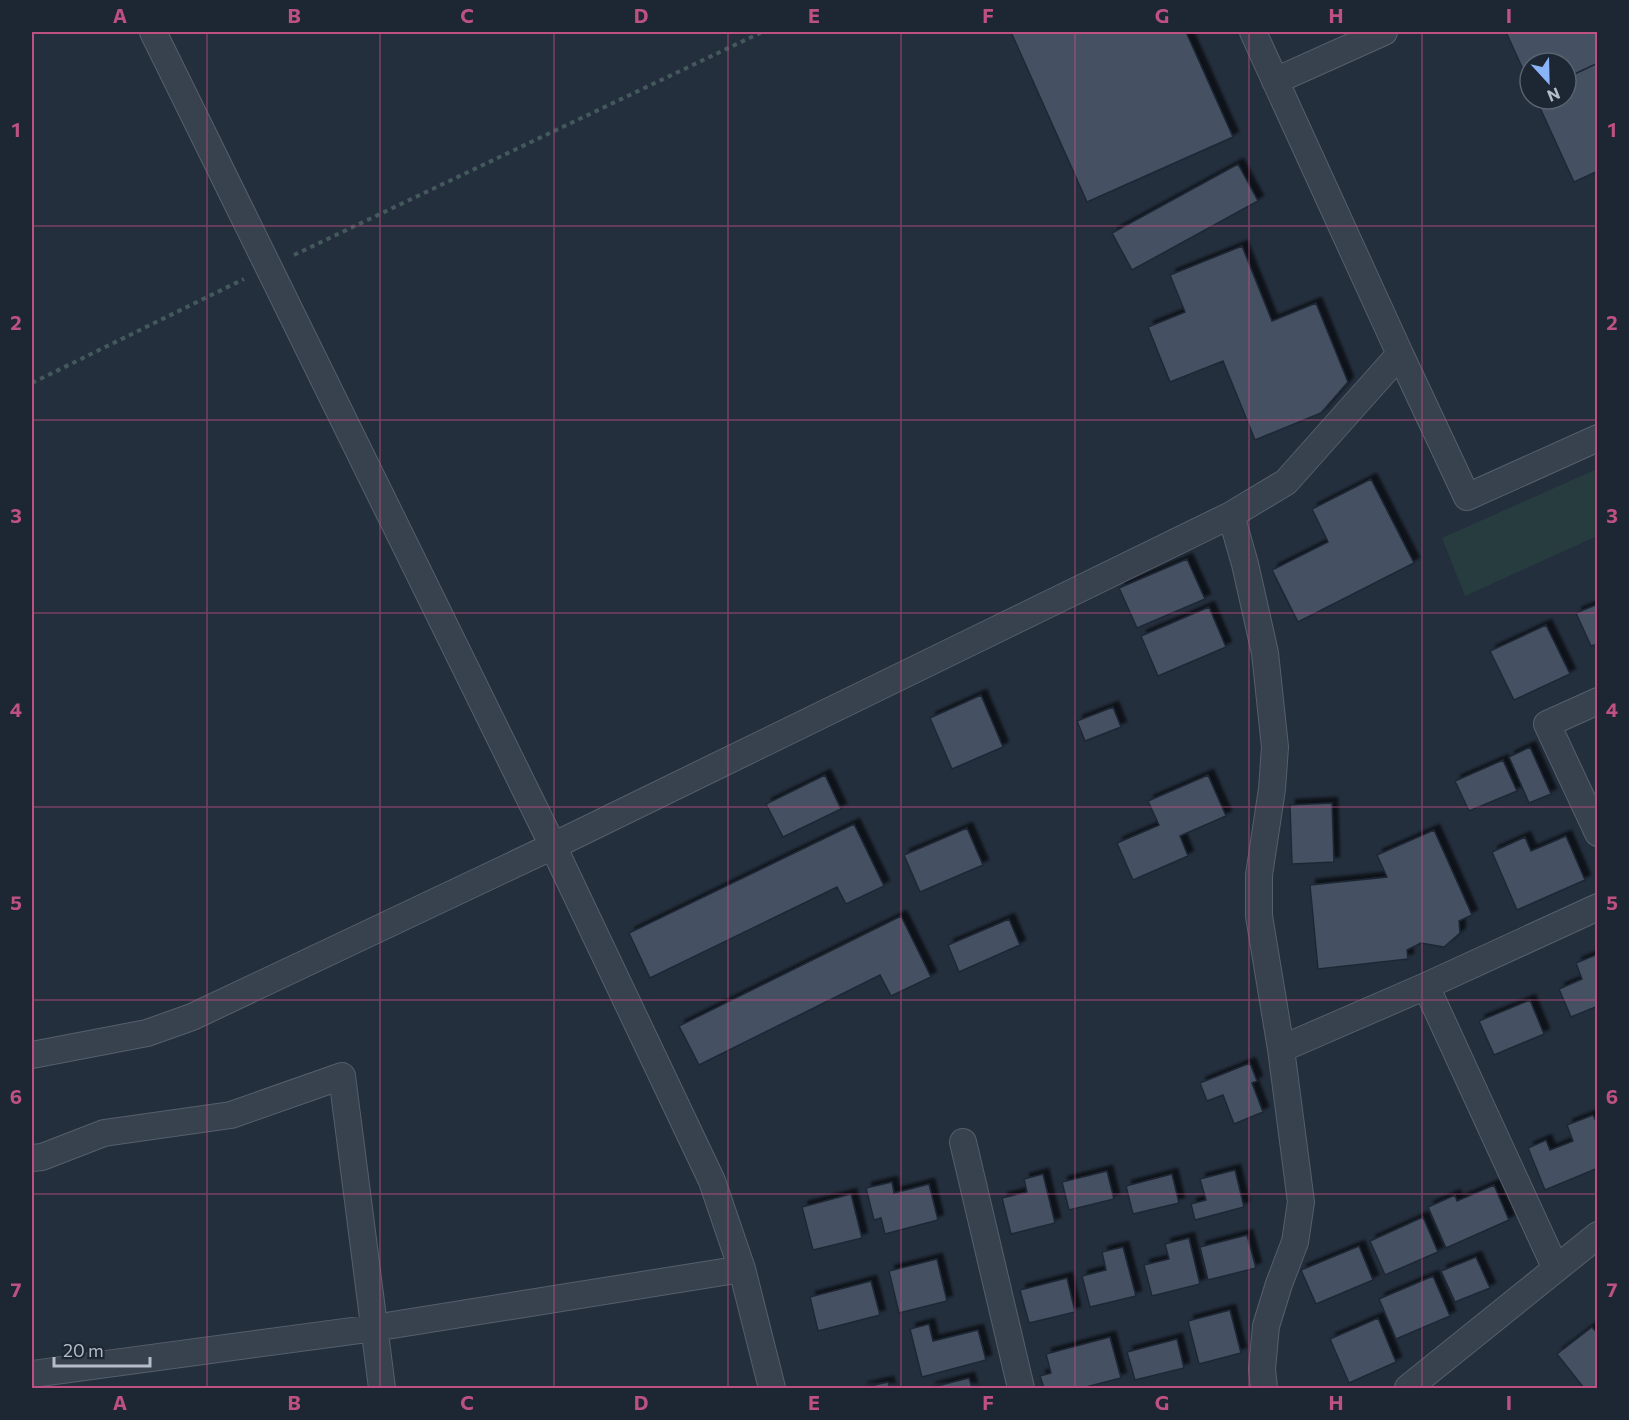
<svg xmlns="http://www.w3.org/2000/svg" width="1629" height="1420" font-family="Commissioner,sans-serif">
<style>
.green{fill:#263c3f}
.building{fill:#455162;stroke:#1f2835;stroke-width:1.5;filter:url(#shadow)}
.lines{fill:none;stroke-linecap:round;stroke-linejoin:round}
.street-casing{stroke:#565f6c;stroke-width:28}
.path{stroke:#44595c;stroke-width:4;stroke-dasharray:4.5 4.5;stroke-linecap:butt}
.street{stroke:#38414e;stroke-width:26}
.grid{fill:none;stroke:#bd5182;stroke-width:1.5;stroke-opacity:0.55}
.neatline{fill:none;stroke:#bd5182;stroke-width:2}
.grid-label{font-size:20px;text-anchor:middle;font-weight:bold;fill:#bd5182}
</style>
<defs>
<filter id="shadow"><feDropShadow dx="5.5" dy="-5.5" stdDeviation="1.5" flood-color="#0009"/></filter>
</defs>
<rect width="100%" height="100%" fill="#242f3e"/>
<path class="green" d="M1597,469V536L1465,596L1442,538Z"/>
<path class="building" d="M1011,32H1186L1233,137L1087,202Z
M1506,32H1598V63L1566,78V63H1530V85Z
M1598,63V171L1574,182L1536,99H1566V78Z
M1238,164L1258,201L1132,270L1112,233Z
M1242,246L1272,321L1316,303L1348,382L1321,413L1255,440L1223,361L1170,382L1148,327L1185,312L1170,275Z
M1371,479L1414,563L1298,622L1272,570L1328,542L1312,509Z
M1187,559L1205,599L1137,628L1119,588Z
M1598,604V644L1591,646L1576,613Z
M1209,607L1226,647L1158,676L1141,636Z
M1546,625L1570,674L1514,700L1490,651Z
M981,695L1003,747L952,769L930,718Z
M1113,707L1121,727L1085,741L1077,721Z
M1530,747L1551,794L1529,803L1509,757Z
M1503,760L1517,791L1469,811L1455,781Z
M825,775L841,809L783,837L766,804Z
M1208,775L1226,816L1180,836L1188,856L1133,880L1117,843L1159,825L1148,801Z
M1332,803L1334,862L1292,864L1290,805Z
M854,824L884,886L846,904L837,887L650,978L629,933Z
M967,828L983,865L920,892L904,855Z
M1434,830L1472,915L1459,921L1460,933L1444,947L1421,943L1407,950L1408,959L1318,969L1310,885L1387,877L1377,855Z
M1566,836L1585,880L1517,910L1492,852L1525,837L1531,851Z
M901,916L931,977L891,996L880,975L699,1065L679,1026Z
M1009,919L1020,945L959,972L948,945Z
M1598,954V1006L1571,1017L1559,989L1582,979L1576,963Z
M1530,1000L1544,1034L1494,1055L1479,1021Z
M1250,1063L1257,1081L1252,1083L1263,1112L1234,1124L1223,1095L1207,1101L1200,1083Z
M1593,1115L1598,1126V1168L1545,1190L1528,1148L1546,1140L1550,1150L1573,1141L1567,1125Z
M1235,1170L1244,1207L1195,1220L1191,1204L1206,1200L1200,1179Z
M1107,1171L1114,1199L1069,1210L1062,1182Z
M1043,1174L1055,1223L1011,1234L1002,1198L1027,1192L1024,1179Z
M1172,1174L1179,1203L1133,1214L1126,1186Z
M892,1182L894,1193L929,1184L938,1220L885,1234L881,1218L874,1220L866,1188Z
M1494,1185L1509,1220L1446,1248L1428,1207L1455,1195L1457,1201Z
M851,1194L862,1238L813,1250L802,1207Z
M1423,1217L1438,1252L1385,1275L1370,1241Z
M1247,1235L1256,1268L1208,1280L1200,1247Z
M1189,1238L1200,1284L1152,1296L1144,1265L1169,1259L1165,1244Z
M1359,1246L1373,1280L1316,1304L1301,1270Z
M1123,1247L1136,1296L1090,1307L1082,1276L1106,1270L1102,1252Z
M1476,1257L1490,1288L1455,1302L1441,1271Z
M937,1259L947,1301L899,1313L889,1271Z
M1433,1276L1450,1316L1396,1339L1379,1299Z
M1067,1278L1075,1312L1029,1323L1020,1290Z
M871,1281L880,1315L818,1331L810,1297Z
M1230,1310L1241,1353L1199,1364L1188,1321Z
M1378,1318L1396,1362L1349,1383L1330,1339Z
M929,1324L933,1341L978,1330L986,1360L922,1377L910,1329Z
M1592,1327L1598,1334V1388H1584L1557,1354Z
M1110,1337L1121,1378L1082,1388H1044L1040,1376L1051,1373L1046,1354Z
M1177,1339L1184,1368L1135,1380L1127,1352Z
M969,1378L972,1388H929Z
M888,1382L890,1388H861Z"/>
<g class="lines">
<defs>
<path id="street" d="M153,32L553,846L712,1181L742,1269L772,1388
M1275,81L1384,32
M1400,354L1467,497L1598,438
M1231,515L1245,564L1265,653L1275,747L1272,789L1259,875V916L1281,1049L1301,1202L1295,1242L1279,1284L1266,1326L1262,1369L1264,1388
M1598,701L1547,724L1598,833
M1426,986L1556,1269
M1281,1049L1426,986L1598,907
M32,1055L147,1033L192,1017L553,846L1231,515L1286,482L1400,354L1253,32
M963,1142L1021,1388
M32,1158L42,1157L104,1133L231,1115L342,1076L382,1388
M32,1374L374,1328L742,1269
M1408,1388L1598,1235"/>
</defs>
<use href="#street" class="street-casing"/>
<path class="path" d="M294,255L762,32
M32,383L244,279"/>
<use href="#street" class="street"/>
</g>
<path class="grid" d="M207,32V1388M380,32V1388M554,32V1388M728,32V1388M901,32V1388M1075,32V1388M1249,32V1388M1422,32V1388M32,226H1598M32,420H1598M32,613H1598M32,807H1598M32,1000H1598M32,1194H1598"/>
<rect width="1629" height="1420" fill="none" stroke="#1d2633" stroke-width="66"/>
<g transform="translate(1548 81) rotate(158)"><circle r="28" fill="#1d2633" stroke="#59626f" stroke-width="1.5"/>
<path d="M0-4.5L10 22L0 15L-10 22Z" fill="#8ab4f8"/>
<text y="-9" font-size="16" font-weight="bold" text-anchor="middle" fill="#b4bcc9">N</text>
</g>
<path d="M54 1357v9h96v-9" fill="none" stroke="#b4bcc9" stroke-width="3"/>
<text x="63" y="1357" font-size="18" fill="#b4bcc9" stroke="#1d2633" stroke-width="4.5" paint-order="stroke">20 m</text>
<rect x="33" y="33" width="1563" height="1354" class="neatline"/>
<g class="grid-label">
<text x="120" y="23">A</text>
<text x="294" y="23">B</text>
<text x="467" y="23">C</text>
<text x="641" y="23">D</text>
<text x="814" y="23">E</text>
<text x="988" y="23">F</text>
<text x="1162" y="23">G</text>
<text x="1336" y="23">H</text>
<text x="1509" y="23">I</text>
<text x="16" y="137">1</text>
<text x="1612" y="137">1</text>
<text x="16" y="330">2</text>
<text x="1612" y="330">2</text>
<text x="16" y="523">3</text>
<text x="1612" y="523">3</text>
<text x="16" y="717">4</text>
<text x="1612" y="717">4</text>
<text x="16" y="910">5</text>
<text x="1612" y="910">5</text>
<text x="16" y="1104">6</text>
<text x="1612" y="1104">6</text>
<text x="16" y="1297">7</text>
<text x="1612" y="1297">7</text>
<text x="120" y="1410">A</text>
<text x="294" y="1410">B</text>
<text x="467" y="1410">C</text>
<text x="641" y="1410">D</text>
<text x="814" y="1410">E</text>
<text x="988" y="1410">F</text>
<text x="1162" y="1410">G</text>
<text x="1336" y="1410">H</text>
<text x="1509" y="1410">I</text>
</g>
</svg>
